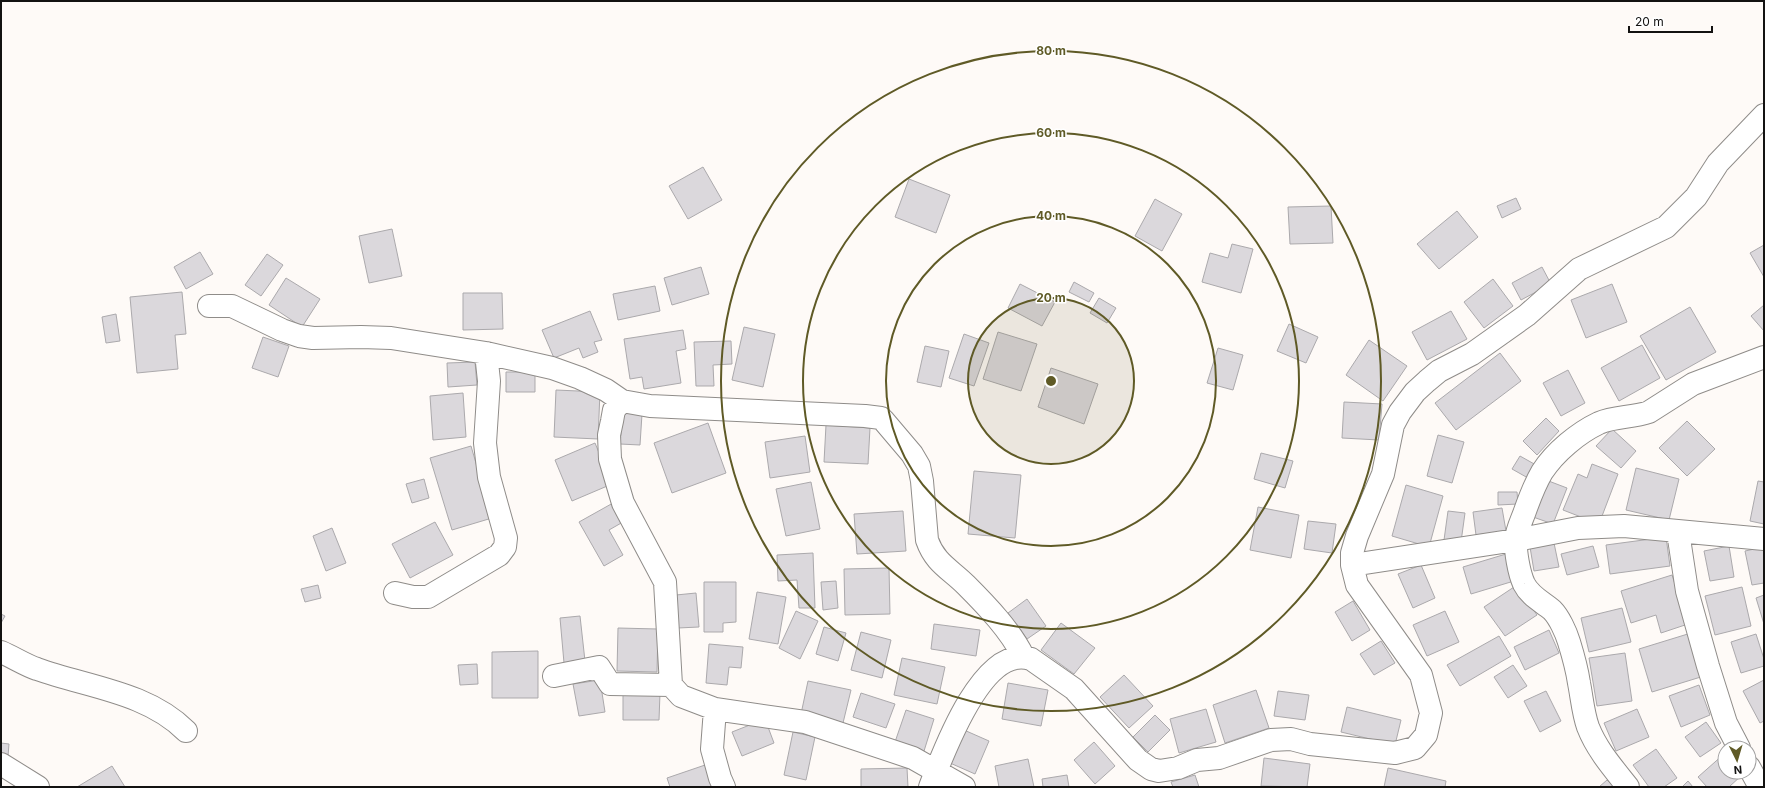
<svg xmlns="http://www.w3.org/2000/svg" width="1765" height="788" font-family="Inter,sans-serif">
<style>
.building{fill:#dbd8dc;stroke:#aba9ac}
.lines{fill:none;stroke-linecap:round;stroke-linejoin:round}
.minor-casing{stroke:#8f8c89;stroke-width:24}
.minor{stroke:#fff;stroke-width:22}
.ring{fill:none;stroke:#5f5a26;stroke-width:2}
.centre{fill:#5f5a26;stroke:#fff;stroke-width:2}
.ring-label{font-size:12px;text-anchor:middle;font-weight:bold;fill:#5f5a26;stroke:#fff;stroke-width:3;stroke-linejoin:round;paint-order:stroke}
</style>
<rect width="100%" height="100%" fill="#fefaf7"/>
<path class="building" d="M703,167L722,200L688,219L669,186Z
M909,179L950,195L936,233L895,217Z
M1516,198L1521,209L1502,218L1497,206Z
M1155,199L1182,214L1162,251L1135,236Z
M1331,206L1333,243L1290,244L1288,207Z
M1457,211L1478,237L1439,269L1417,244Z
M392,229L402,276L369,283L359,236Z
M1232,244L1253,249L1241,293L1202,282L1210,253L1228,258Z
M1764,245V277L1750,253Z
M200,252L213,274L186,289L174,267Z
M267,254L283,265L261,296L245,285Z
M701,267L709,294L672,305L664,278Z
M1542,267L1551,284L1521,300L1512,283Z
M286,278L320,299L302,327L269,305Z
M1493,279L1513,306L1484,328L1464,302Z
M1074,282L1094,293L1089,302L1069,292Z
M1020,284L1055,302L1042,326L1008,308Z
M1612,284L1627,322L1586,338L1571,300Z
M655,286L660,311L618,320L613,294Z
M182,292L186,334L175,335L178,369L137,373L130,297Z
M463,293H502L503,329L463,330Z
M1099,298L1116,308L1107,323L1090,313Z
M1764,305V331L1751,316Z
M1690,307L1716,352L1666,380L1640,336Z
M590,311L602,340L594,342L598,352L583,358L579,348L554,358L542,330Z
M1451,311L1467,339L1427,360L1412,332Z
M116,314L120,341L106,343L102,317Z
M1289,324L1318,337L1306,363L1277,351Z
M744,327L775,334L763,387L732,380Z
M683,330L686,349L676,351L681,383L644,389L642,377L630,379L624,339Z
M998,332L1037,344L1021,391L983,379Z
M964,334L989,343L974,386L949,378Z
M263,337L289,346L278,377L252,368Z
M1369,340L1407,366L1383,401L1346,375Z
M731,341L732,364L713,365L714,386H696L694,342Z
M1642,345L1660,378L1619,401L1601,368Z
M925,346L949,351L941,387L917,382Z
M1218,348L1243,355L1233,390L1207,383Z
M1500,353L1521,381L1456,430L1435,403Z
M475,362L477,385L448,387L447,363Z
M1051,368L1098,384L1084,424L1038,407Z
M1568,370L1585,403L1561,416L1543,383Z
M506,372H535V392H506Z
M556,390L600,392L598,439L554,437Z
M463,393L466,437L433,440L430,396Z
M1344,402L1382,404L1379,440L1342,438Z
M623,412L642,414L640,445L620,444Z
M1546,418L1559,431L1537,455L1523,441Z
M1687,421L1715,449L1687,476L1659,448Z
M708,423L726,473L672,493L654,443Z
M826,425L870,428L868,464L824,462Z
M1612,429L1636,451L1621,468L1596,446Z
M1438,435L1464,442L1452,483L1427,476Z
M805,436L810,472L770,478L765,442Z
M595,443L612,484L572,501L555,460Z
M471,446L492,518L452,530L430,458Z
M1261,453L1293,461L1285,488L1254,479Z
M1520,456L1536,465L1528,478L1512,469Z
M1592,464L1618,474L1599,524L1563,510L1578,474L1587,478Z
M1636,468L1679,479L1669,520L1626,510Z
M974,471L1021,475L1015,538L968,534Z
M424,479L429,498L412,503L406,484Z
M1546,480L1567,488L1553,524L1533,517Z
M1758,481L1764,482V524L1750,521Z
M811,482L820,529L786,536L776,489Z
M1406,485L1443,496L1429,547L1392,536Z
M1498,492H1517L1518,504L1498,505Z
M613,503L623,522L609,530L623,555L604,566L579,522Z
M1258,507L1299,515L1291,558L1250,550Z
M1502,508L1506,531L1476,535L1473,512Z
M903,511L906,551L857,554L854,514Z
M1448,511L1465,513L1461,542L1444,540Z
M1308,521L1336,524L1332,553L1304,549Z
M435,522L453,555L410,578L392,544Z
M332,528L346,563L326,571L313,536Z
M1666,537L1670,566L1610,574L1606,545Z
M1554,543L1559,567L1534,571L1530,547Z
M1593,546L1599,567L1567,575L1561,554Z
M1729,546L1734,577L1710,581L1704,551Z
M1764,547V583L1752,585L1745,551Z
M813,553L815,608H799L797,580L778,581L777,555Z
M1506,554L1514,581L1471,594L1463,567Z
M1421,565L1435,598L1413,608L1398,574Z
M889,568L890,614L845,615L844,569Z
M1672,575L1688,624L1661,633L1656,615L1631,623L1621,591Z
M836,581L838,608L823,610L821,582Z
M704,582H736V622L723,623V632H704Z
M318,585L321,598L305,602L301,589Z
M1517,585L1537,615L1505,636L1484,607Z
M1742,587L1751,626L1715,635L1705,596Z
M757,592L786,597L778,644L749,639Z
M696,593L699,627L678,628L676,595Z
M1764,595V624L1756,598Z
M1027,599L1046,626L1027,639L1008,613Z
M1353,601L1370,630L1352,641L1335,612Z
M1622,608L1631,642L1589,652L1581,618Z
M796,611L818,621L800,659L779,648Z
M1445,611L1459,642L1427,656L1413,625Z
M1,614L5,616L1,623Z
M580,616L585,661L564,663L560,618Z
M1061,623L1095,648L1074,674L1041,650Z
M934,624L980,630L976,656L931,649Z
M824,627L846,633L838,661L816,654Z
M618,628L658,629L657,672L617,671Z
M1549,630L1559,653L1525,670L1514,647Z
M861,632L891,640L882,678L851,670Z
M1691,633L1704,676L1652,692L1639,649Z
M1756,634L1764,659V666L1741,673L1731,642Z
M1499,636L1511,656L1460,686L1447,665Z
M1381,641L1395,663L1374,675L1360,654Z
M709,644L743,647L741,668L729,667L727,685L706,683Z
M538,651V698H492V652Z
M1625,653L1632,701L1597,706L1589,658Z
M902,658L945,667L937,704L894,695Z
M477,664L478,684L460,685L458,665Z
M1513,665L1527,686L1508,698L1494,677Z
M1124,675L1153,706L1129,728L1100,697Z
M600,680L605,712L579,716L573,684Z
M1764,680V721L1760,723L1743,691Z
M808,681L851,690L843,723L801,714Z
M1008,683L1048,690L1041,726L1002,719Z
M1699,685L1710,715L1681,727L1669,696Z
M1256,690L1269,728L1225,743L1213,705Z
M1278,691L1309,695L1305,720L1274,716Z
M1546,691L1561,721L1540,732L1524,701Z
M623,693H660L659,720H623Z
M861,693L895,704L886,728L853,717Z
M1347,707L1401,720L1395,745L1341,732Z
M1206,709L1216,742L1179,753L1170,719Z
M1637,709L1649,737L1616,751L1604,723Z
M906,710L934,719L924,751L895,742Z
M1155,715L1170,730L1148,752L1133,737Z
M765,719L774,743L742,756L732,732Z
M1706,722L1721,743L1700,757L1685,737Z
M964,730L989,741L975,774L950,763Z
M793,732L815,737L806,780L784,775Z
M1094,742L1115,766L1095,784L1074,760Z
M1,743L9,744L8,756L1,755Z
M1656,749L1677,778L1664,787H1649L1633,765Z
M1724,754L1725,772H1740L1742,775L1729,787H1707L1698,777Z
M1264,758L1310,764L1307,787L1261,786Z
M1028,759L1034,787H999L995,766Z
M708,764L715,787H670L667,778Z
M112,766L125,787H77Z
M907,768L908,787H861V769Z
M1388,768L1446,781L1445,787H1384Z
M1067,775L1069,787H1043L1042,779Z
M1195,775L1199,787H1173L1171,782Z
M1607,780L1614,787H1599Z
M1688,781L1693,787H1682Z"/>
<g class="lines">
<defs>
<path id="minor" d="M209,306H232L282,330L299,336L313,338L361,337L391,338L486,353L552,368L580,378L606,390L622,401L650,406L865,416L881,418L884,421L912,454L919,466L922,481L927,540C935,563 950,569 966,585C987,606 1010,630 1023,656
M622,401L614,410L612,421L609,435L610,459L623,503L665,582L671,685L681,696L715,709L805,722L913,758L964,787
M1678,532L1687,591L1708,666L1726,723L1739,748
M1352,565L1516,540L1578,528L1624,526L1764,539
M395,593L413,597H428L499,555L505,547L506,538L489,477L485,443L489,381L486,353
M1,652C13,657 25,665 37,669C87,687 147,692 186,731
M554,676L599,667L610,684L671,685
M715,709L712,749L720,778L724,787
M1,764L38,787
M1749,767L1760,787
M930,787C943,753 983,643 1031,659L1074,689L1138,760L1151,769L1159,771L1178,768L1197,760L1219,758L1271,740L1291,739L1310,744L1395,753L1415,748L1426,735L1431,713L1421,675L1357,585L1352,565V553L1357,536L1383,474L1393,425L1400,412L1415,392L1427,381L1439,371L1472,354L1527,315L1579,269L1666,227L1696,197L1718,163L1764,115
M1628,787C1613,768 1597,750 1588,727C1583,713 1582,698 1579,683C1577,669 1573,655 1569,642C1566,632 1559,617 1552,610C1541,601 1530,596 1524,584C1519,573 1515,551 1516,539C1517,529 1522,520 1525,511C1530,497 1535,484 1542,472C1555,452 1578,433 1599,423C1615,416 1632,418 1649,412L1693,384L1764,357"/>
</defs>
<use href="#minor" class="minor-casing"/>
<use href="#minor" class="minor"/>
</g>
<circle cx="1051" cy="381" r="83" fill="#5f5a26" fill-opacity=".12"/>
<g class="ring">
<circle cx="1051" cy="381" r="83"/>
<circle cx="1051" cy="381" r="165"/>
<circle cx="1051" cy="381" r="248"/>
<circle cx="1051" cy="381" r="330"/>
</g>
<circle cx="1051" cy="381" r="6" class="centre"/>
<g class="ring-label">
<text x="1051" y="55">80 m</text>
<text x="1051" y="137">60 m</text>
<text x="1051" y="220">40 m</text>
<text x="1051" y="302">20 m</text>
</g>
<rect width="1765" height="788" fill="none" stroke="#131211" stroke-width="4"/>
<g transform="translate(1737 760) rotate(175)"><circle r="19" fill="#ffffff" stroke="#a1a0a0"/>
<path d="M0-3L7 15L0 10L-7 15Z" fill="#5f5a26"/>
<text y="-6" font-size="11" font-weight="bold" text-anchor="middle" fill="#131211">N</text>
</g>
<path d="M1629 26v6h83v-6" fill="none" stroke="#131211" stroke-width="2"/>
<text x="1635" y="26" font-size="12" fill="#131211" stroke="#ffffff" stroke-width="3" paint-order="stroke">20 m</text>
</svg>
